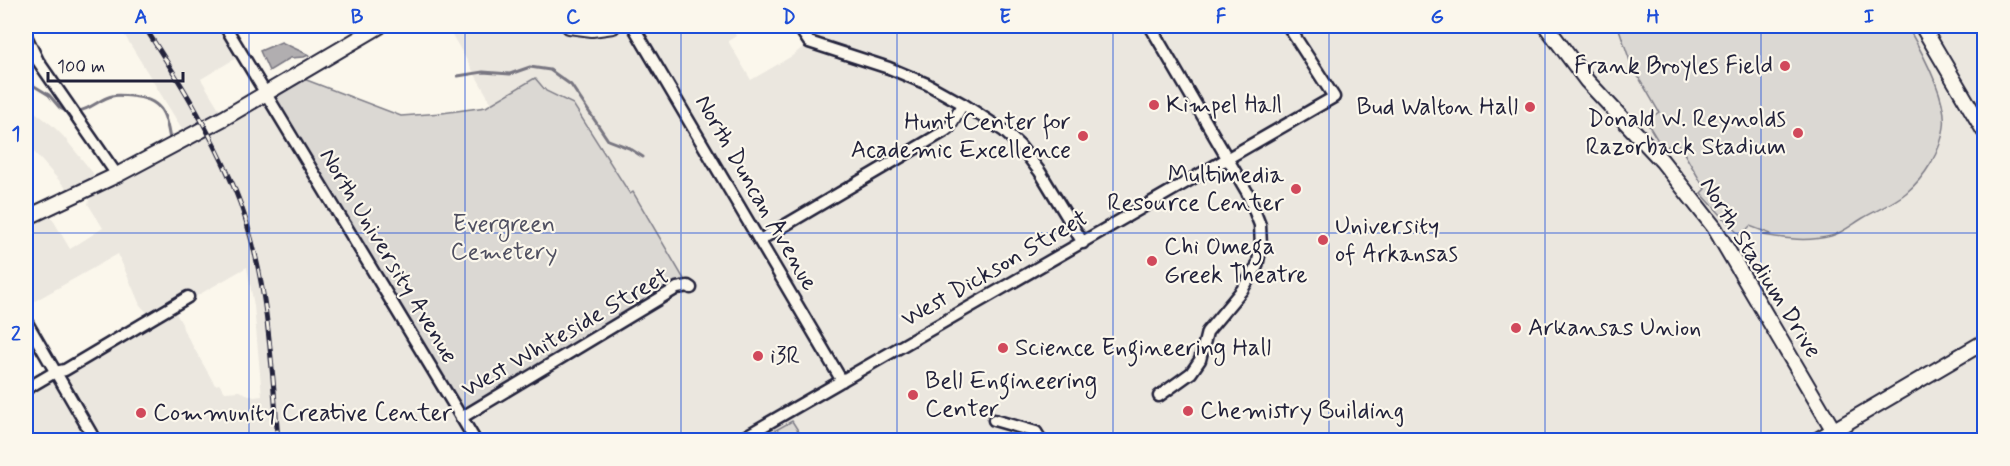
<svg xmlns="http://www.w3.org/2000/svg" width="2010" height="466" font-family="Mynerve,sans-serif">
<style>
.built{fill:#ebe7df;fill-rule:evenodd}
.green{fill:#dbd8d3;stroke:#7e7d87;stroke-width:1.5}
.water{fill:#b1aeb0;stroke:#787681;stroke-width:1.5}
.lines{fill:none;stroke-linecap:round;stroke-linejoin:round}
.stream{stroke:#787681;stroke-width:3}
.street-casing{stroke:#22223b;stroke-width:15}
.secondary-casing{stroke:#22223b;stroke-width:18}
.street{stroke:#fbf7ec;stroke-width:10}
.secondary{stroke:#fbf7ec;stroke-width:14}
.rail-casing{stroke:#22223b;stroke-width:5}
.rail{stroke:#fbf7ec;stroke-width:3;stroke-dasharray:9;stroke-linecap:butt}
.grid{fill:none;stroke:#1d4ed8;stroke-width:1.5;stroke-opacity:0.55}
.poi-dot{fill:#d1495b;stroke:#fbf7ec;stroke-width:2}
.labels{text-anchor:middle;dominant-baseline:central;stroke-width:4.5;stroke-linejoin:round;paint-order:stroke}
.poi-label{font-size:24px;fill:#22223b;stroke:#fbf7ec;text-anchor:start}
.street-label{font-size:24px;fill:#22223b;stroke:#fbf7ec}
.park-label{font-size:24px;fill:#505061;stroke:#fbf7ec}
.neatline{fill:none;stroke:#1d4ed8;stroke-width:2}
.grid-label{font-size:20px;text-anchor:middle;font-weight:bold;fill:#1d4ed8}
</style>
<rect width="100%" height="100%" fill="#fbf7ec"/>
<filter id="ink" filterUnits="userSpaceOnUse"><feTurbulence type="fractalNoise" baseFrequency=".0167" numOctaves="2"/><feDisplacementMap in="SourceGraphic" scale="12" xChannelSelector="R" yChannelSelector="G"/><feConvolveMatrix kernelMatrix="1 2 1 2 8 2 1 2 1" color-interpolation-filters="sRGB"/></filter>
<g filter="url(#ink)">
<path class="built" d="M119,26H225L243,54L201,79L224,117L266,93L468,429L449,440H26V389L152,318L140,305L118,254L26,306V218L46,208L70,249L103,228L88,204L89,200L96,193L95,185L72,195L26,143V105L53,126L63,136L93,173L95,184L187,137ZM247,267L254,306L262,396L254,397L239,391L225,392L219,384L215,385L183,329L182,324L172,306L193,298Z
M447,26H730L736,36L728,41L751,80L792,56L809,42L798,26H1984V440H485L471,418L687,286L633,193L630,194L573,104L546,91L535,78L492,104Z"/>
<path class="green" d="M1618,26H1907C1921,50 1948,98 1944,127C1941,151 1925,177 1906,193C1894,203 1877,210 1863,218C1853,224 1842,233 1831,236C1808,242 1786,239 1763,235L1771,234L1750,226L1740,236L1701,193L1705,189L1677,141L1663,149L1646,121L1659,112L1631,64Z
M296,76L401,116L442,113L486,107L535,78L546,91L573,104L630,194L633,192L688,286L461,418L266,93Z
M792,421L799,432L785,440H758Z"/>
<path class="water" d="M281,42L309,55L304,57L290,58L269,71L260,51Z"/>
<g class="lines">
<path class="stream" d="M458,76L483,72L510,74L530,67L550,70L571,85L608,140L629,148L643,157
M26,81L49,95L60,108L71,114
M78,111C92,109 99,99 112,96C118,94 125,96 131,96C162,99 166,113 170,140"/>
<defs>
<path id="street" d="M225,26L475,440
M633,26L842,381
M798,26L809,42L889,68L927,84L963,104L1004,131L1020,146L1040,172L1083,243
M1150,26L1247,192L1260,225L1261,247L1257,266L1242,290L1207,332L1200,360L1191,373L1159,396
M26,36L38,61L117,175
M760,240L945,131L949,128L963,104
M26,321L95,440
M26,389L55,372L65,370L188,297
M461,418L677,288L688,286L691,288
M994,420L1036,432L1041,440
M739,440L1334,97L1288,26"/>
<path id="secondary" d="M569,26L592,29L613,26
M1546,26L1587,81L1662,161L1714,227L1834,431
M1922,26L1984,131
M26,218L117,175L224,118L380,26
M1817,440L1984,342"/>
</defs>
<use href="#street" class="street-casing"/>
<use href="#secondary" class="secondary-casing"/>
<use href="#street" class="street"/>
<use href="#secondary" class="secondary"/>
<defs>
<path id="rail" d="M144,26C177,77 209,128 233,185C267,265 271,355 278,440"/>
</defs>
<use href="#rail" class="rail-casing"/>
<use href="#rail" class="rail"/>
</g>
</g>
<path class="grid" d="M249,26V440M465,26V440M681,26V440M897,26V440M1113,26V440M1329,26V440M1545,26V440M1761,26V440M26,233H1984"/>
<g class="poi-dot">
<circle cx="1785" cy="66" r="6"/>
<circle cx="1154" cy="105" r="6"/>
<circle cx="1530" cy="107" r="6"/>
<circle cx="1798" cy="133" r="6"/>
<circle cx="1083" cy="136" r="6"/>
<circle cx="1296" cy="189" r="6"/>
<circle cx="1323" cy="240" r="6"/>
<circle cx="1152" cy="261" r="6"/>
<circle cx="1516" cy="328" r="6"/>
<circle cx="1003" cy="348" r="6"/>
<circle cx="758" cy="356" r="6"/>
<circle cx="913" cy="395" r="6"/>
<circle cx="1188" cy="411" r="6"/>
<circle cx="141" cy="413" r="6"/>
</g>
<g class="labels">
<g class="poi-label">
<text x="1773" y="66" text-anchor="end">Frank Broyles Field</text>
<text x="1166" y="105">Kimpel Hall</text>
<text x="1518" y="107" text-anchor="end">Bud Walton Hall</text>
<text x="1786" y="119" text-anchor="end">Donald W. Reynolds<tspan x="1786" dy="28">Razorback Stadium</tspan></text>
<text x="1071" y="122" text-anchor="end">Hunt Center for<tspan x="1071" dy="28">Academic Excellence</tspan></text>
<text x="1284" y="175" text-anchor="end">Multimedia<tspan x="1284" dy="28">Resource Center</tspan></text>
<text x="1335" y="226">University<tspan x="1335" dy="28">of Arkansas</tspan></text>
<text x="1164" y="247">Chi Omega<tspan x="1164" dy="28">Greek Theatre</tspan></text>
<text x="1528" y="328">Arkansas Union</text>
<text x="1015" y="348">Science Engineering Hall</text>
<text x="770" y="356">i3R</text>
<text x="925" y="381">Bell Engineering<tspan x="925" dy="28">Center</tspan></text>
<text x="1200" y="411">Chemistry Building</text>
<text x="153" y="413">Community Creative Center</text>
</g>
<g class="street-label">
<text transform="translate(756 193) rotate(60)">North Duncan Avenue</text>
<text transform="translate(388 256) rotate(59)">North University Avenue</text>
<text transform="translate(1760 268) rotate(58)">North Stadium Drive</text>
<text transform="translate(995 269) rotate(-30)">West Dickson Street</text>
<text transform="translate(566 333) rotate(-30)">West Whiteside Street</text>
</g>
<g class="park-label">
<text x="504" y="224">Evergreen<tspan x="504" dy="28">Cemetery</tspan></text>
</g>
</g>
<rect width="2010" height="466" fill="none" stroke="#fbf7ec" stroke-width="66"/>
<path d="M48 72v9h135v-9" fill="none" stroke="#22223b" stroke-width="3"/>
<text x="57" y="72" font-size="18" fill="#22223b" stroke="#fbf7ec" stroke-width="4.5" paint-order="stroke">100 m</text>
<rect x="33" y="33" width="1944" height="400" class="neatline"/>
<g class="grid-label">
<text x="141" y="23">A</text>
<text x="357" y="23">B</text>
<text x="573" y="23">C</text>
<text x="789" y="23">D</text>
<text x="1005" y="23">E</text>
<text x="1221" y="23">F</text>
<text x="1437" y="23">G</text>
<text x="1653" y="23">H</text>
<text x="1869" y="23">I</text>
<text x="16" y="140">1</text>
<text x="16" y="340">2</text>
</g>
</svg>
